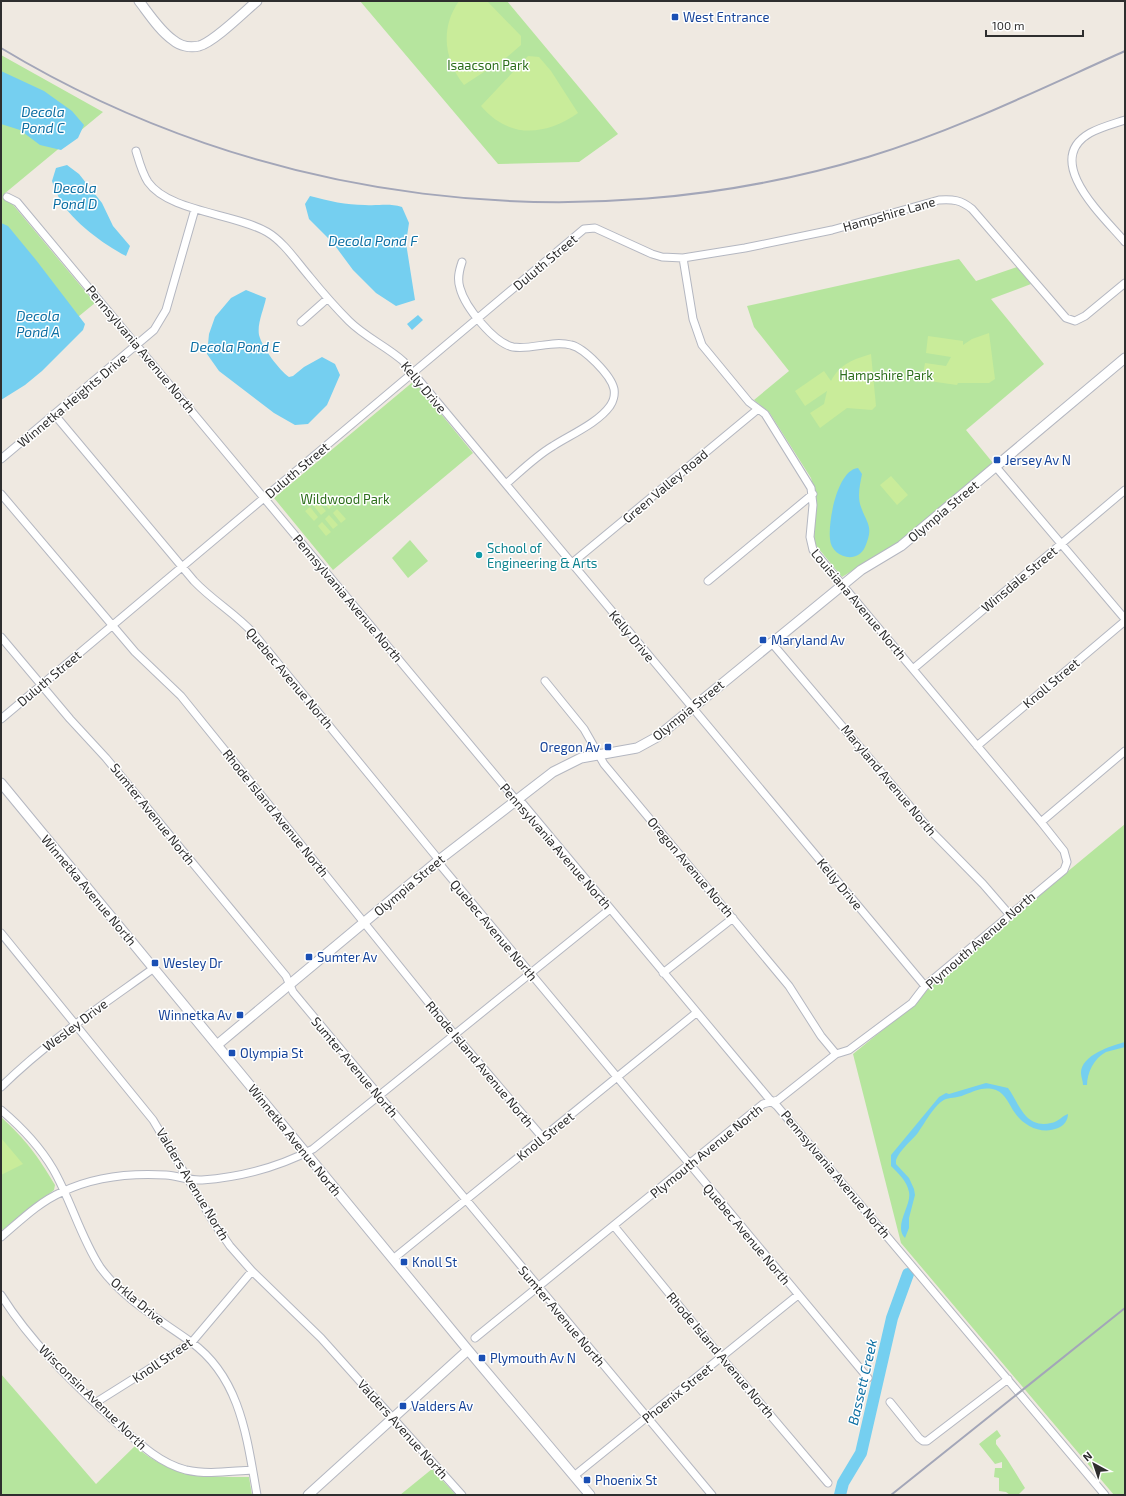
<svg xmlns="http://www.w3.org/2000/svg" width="1126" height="1496" font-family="'Exo 2',sans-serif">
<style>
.green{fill:#b6e59e}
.pitch{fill:#c9ec9a}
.water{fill:#75cff0}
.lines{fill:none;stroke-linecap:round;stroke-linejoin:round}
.river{stroke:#75cff0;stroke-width:12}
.street-casing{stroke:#b4b7c1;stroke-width:9}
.secondary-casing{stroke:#b4b7c1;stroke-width:11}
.street{stroke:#fff;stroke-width:7}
.secondary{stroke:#fff;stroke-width:9}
.rail{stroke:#a3a6b8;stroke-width:2}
.transit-dot{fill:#1a4fb4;stroke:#fff;stroke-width:1.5}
.culture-dot{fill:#0f9aa8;stroke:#fff;stroke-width:1.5}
.labels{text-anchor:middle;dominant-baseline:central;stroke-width:3;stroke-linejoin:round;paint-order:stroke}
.transit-label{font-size:13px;fill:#164399;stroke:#fff;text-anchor:start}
.park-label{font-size:13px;fill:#2c6e1b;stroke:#fff}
.street-label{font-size:13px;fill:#2e2e2e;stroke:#fff}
.culture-label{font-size:13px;fill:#0d838f;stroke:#fff;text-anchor:start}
.water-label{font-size:14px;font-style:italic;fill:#0d6fa3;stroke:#fff}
</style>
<rect width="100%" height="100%" fill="#efe9e1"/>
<path class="green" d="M360,1H507L618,134L579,162L498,164Z
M1,55L103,112L4,194L95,303L1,380Z
M959,259L976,281L1017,267L1031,284L991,299L1044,364L966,430L993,463L897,543L842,577L814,543L815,493L811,478L769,412L754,400L789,371L754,327L747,306Z
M414,381L473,453L333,570L274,498Z
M410,540L428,561L408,578L392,558Z
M1125,824V1495H1114L901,1243L853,1054L911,1007L940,977Z
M1,1117C26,1140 38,1156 55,1185L54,1190L1,1231Z
M1,1374L96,1484L135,1446C170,1477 205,1477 249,1477L252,1495H1Z
M997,1430L1001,1436L996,1440V1444C1007,1458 1015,1472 1025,1488L1018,1495H1010L1006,1492L999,1491V1478L994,1477L995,1468H1002V1462L995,1464L979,1444Z
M432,1469L456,1495H400Z"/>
<path class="pitch" d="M459,1H487L521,36V45L507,57L464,85C444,60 440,28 459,1Z
M528,56L539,57L551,71L578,113C545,136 509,139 481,106Z
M989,333L995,379L989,383H958L957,385L922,380L925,363L946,366L951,357L926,353L928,336L963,341V345L972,339Z
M871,354L876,406L872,410L847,408L820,428L810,413L824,404L827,391L805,406L795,391L824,371L831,381C840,364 854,359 871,354Z
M891,476L908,495L897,505L880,485Z
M325,495L333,505L329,509L320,499Z
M317,501L326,511L321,515L313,505Z
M310,507L318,517L314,521L305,511Z
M337,509L346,519L341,523L333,513Z
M329,515L338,525L333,529L325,519Z
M322,522L331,532L326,536L318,526Z
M1,1138L23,1164L1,1175Z"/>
<path class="water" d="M1,71L44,91L72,111L84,125L78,138L61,150L40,145L20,130L1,124Z
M67,165L79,174L102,203L113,226L130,246L126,256C103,244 73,222 60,200C57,194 54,187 52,181L56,168Z
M310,196C329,201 346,205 365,205C380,206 388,203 402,207L409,223L406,243L415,300L396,306L376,293L353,270L333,243L309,219L305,204Z
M1,223L8,226L36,260L85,324L83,330L42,371L25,385L1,400Z
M246,290L266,298C264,309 257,323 259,335C262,347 279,370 289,377L293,376L304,367L322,357L335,364L340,375L327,405L308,424L295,425L274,413L219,371L207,354L209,334L215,317L231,298Z
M418,315L423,320L412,330L407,324Z
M858,468L862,474C860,485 857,496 861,507C867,524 874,526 865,547C857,565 831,557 830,539C828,522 837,470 858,468Z
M1125,1042V1047C1119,1049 1112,1050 1106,1052C1094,1058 1087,1073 1087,1085H1083C1083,1081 1081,1077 1081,1073C1081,1055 1111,1046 1125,1042Z
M986,1083L1008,1088C1019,1103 1025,1129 1051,1123C1058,1122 1062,1116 1068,1114C1068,1120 1064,1126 1058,1128C1042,1135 1024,1126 1015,1113C1009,1105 1006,1094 996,1090C983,1086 976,1091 964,1095C958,1098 952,1097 946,1099C934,1104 924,1125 917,1134C910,1142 900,1150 896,1160V1164L909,1178L914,1189L915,1195L909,1218V1228L905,1238C893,1226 912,1205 909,1192C907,1181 898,1173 891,1166V1155L939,1097L946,1093L949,1094Z"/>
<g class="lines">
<path class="river" d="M840,1495L843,1483L861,1453L892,1318L908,1274"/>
<defs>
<path id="street" d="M1125,120C1113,124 1101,127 1090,133C1041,161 1105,218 1125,242
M136,151C139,161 142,173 148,182C169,212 234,213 267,232C284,242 296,261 309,276C322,292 335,307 349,321C365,337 386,346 403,361L925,986
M7,197L17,202L516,800L523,804L771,1101L777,1106L1105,1495
M462,262C459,271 457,279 460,288C465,307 494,343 513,347C532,350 552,340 571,345C584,348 611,375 614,389C615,395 613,402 610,406C598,423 570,435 553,446C536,456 521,471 506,484
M301,322L327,299
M54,414L194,581C213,601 236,614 254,634L439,860L442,867L868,1378
M1,459L154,330L166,310L195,209
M996,467L1125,619
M1,494L135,652L181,696L454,1034L543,1138
M572,563L758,409
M708,581L813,494
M1,637L70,719L106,758L286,976L293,992L712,1495
M771,642L930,830L983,884L1009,914
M913,669L1125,490
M545,681L584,729L604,764L789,986L821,1036L836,1054
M1,719L584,229L595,228L652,254L662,257L683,258L745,248L832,230L939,200C953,199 961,200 972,209L1066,318L1075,321L1085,316L1125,283
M977,746L1125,621
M1041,822L1125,751
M1,933L153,1120L214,1223L230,1246L252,1271L321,1338L462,1495
M663,973L733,918
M1,1087C48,1041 101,1006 154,968
M1,1110C20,1126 40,1147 53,1169C71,1200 80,1236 100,1267C123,1299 159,1319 191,1342C241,1378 247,1439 257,1495
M614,1226L721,1357L828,1483
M1,1237C20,1221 39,1202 62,1192C93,1177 132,1173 166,1175C178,1176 191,1181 202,1180C241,1177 279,1167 313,1149L610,909
M393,1259L696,1013
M1,1295C30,1341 70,1380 110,1417C133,1437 155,1462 186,1470C208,1475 231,1471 252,1470
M475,1338L763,1104L778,1100L836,1054L849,1050L912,1003L925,986L1064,870L1067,862L1064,851L1041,822L813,550L810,537L813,505L811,488L765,414L749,402L702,345L693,319L683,258
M890,1402L919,1438L923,1441H927L1008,1379
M95,1403L192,1342L252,1271
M574,1476L798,1295"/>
<path id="secondary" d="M139,1C149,14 160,31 173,40C180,46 190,48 199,46C214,42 244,12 257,1
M1,783L468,1350L590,1495
M217,1045L439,860L553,772L581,758L637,748L657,737L861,570L901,546L1125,358
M308,1495L468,1350"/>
</defs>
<use href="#street" class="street-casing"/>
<use href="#secondary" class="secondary-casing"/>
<use href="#street" class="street"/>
<use href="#secondary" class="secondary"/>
<path class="rail" d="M1,48C259,204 579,244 868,157C957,130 1040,89 1125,51
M891,1495L1125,1308"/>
</g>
<g class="transit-dot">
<rect x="671" y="13" width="8" height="8" rx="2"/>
<rect x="993" y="456" width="8" height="8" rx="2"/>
<rect x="759" y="636" width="8" height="8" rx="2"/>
<rect x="604" y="743" width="8" height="8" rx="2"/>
<rect x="305" y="953" width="8" height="8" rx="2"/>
<rect x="151" y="959" width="8" height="8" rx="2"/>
<rect x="236" y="1011" width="8" height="8" rx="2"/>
<rect x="228" y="1049" width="8" height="8" rx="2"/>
<rect x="400" y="1258" width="8" height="8" rx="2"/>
<rect x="478" y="1354" width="8" height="8" rx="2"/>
<rect x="399" y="1402" width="8" height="8" rx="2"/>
<rect x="583" y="1476" width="8" height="8" rx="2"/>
</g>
<circle class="culture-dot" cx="479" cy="555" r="4"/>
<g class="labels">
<g class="transit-label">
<text x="683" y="17">West Entrance</text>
<text x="1005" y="460">Jersey Av N</text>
<text x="771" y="640">Maryland Av</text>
<text x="600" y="747" text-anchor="end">Oregon Av</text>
<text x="317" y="957">Sumter Av</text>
<text x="163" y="963">Wesley Dr</text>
<text x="232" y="1015" text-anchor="end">Winnetka Av</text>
<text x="240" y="1053">Olympia St</text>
<text x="412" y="1262">Knoll St</text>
<text x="490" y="1358">Plymouth Av N</text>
<text x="411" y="1406">Valders Av</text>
<text x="595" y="1480">Phoenix St</text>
</g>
<g class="park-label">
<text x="488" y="65">Isaacson Park</text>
<text x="886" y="375">Hampshire Park</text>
<text x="345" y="499">Wildwood Park</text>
</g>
<g class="street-label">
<text transform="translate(889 214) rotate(-16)">Hampshire Lane</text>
<text transform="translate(545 262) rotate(-40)">Duluth Street</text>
<text transform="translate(141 349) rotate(50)">Pennsylvania Avenue North</text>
<text transform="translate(424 387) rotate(50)">Kelly Drive</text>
<text transform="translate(72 400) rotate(-40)">Winnetka Heights Drive</text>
<text transform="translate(297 470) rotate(-40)">Duluth Street</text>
<text transform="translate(665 486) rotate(-40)">Green Valley Road</text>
<text transform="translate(943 511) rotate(-40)">Olympia Street</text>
<text transform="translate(1019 579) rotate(-40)">Winsdale Street</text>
<text transform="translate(348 598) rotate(50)">Pennsylvania Avenue North</text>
<text transform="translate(859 604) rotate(50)">Louisiana Avenue North</text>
<text transform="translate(632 636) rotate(50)">Kelly Drive</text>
<text transform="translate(49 678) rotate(-40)">Duluth Street</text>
<text transform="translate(290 678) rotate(50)">Quebec Avenue North</text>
<text transform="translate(1051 683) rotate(-40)">Knoll Street</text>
<text transform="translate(688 710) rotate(-39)">Olympia Street</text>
<text transform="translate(889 780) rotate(50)">Maryland Avenue North</text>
<text transform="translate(276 813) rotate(51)">Rhode Island Avenue North</text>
<text transform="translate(153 814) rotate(51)">Sumter Avenue North</text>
<text transform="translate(556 846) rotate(49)">Pennsylvania Avenue North</text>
<text transform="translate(691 867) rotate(50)">Oregon Avenue North</text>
<text transform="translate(840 884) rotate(50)">Kelly Drive</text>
<text transform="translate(409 885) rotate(-40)">Olympia Street</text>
<text transform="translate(89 890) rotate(50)">Winnetka Avenue North</text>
<text transform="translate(494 930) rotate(50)">Quebec Avenue North</text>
<text transform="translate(980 940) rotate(-41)">Plymouth Avenue North</text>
<text transform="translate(75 1025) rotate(-37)">Wesley Drive</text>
<text transform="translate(480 1064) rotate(50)">Rhode Island Avenue North</text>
<text transform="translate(355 1067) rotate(50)">Sumter Avenue North</text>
<text transform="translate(545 1136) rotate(-39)">Knoll Street</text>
<text transform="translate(295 1140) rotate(51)">Winnetka Avenue North</text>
<text transform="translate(706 1151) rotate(-39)">Plymouth Avenue North</text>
<text transform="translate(836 1174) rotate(50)">Pennsylvania Avenue North</text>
<text transform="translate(193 1184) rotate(59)">Valders Avenue North</text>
<text transform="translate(747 1234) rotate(50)">Quebec Avenue North</text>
<text transform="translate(138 1301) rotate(40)">Orkla Drive</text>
<text transform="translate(562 1316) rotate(50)">Sumter Avenue North</text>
<text transform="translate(721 1355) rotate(50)">Rhode Island Avenue North</text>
<text transform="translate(162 1360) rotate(-34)">Knoll Street</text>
<text transform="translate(677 1393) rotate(-39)">Phoenix Street</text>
<text transform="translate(93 1397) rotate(44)">Wisconsin Avenue North</text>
<text transform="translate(403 1429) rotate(48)">Valders Avenue North</text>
</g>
<g class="culture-label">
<text x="487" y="548">School of<tspan x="487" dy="15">Engineering &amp; Arts</tspan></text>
</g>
<g class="water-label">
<text x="43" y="111">Decola<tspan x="43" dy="16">Pond C</tspan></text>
<text x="75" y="187">Decola<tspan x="75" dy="16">Pond D</tspan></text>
<text x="373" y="240">Decola Pond F</text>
<text x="38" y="315">Decola<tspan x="38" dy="16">Pond A</tspan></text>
<text x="235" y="346">Decola Pond E</text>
<text transform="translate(862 1382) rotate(-77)">Bassett Creek</text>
</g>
</g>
<rect width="1126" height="1496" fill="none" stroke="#2e2e2e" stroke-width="4"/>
<g transform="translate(1094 1464) rotate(320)" stroke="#ffffff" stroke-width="3" paint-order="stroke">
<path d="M0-3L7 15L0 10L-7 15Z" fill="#2e2e2e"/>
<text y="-6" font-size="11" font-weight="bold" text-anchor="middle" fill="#2e2e2e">N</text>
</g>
<path d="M986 30v6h97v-6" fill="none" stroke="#2e2e2e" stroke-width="2"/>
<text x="992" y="30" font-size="12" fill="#2e2e2e" stroke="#ffffff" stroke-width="3" paint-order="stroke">100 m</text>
</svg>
